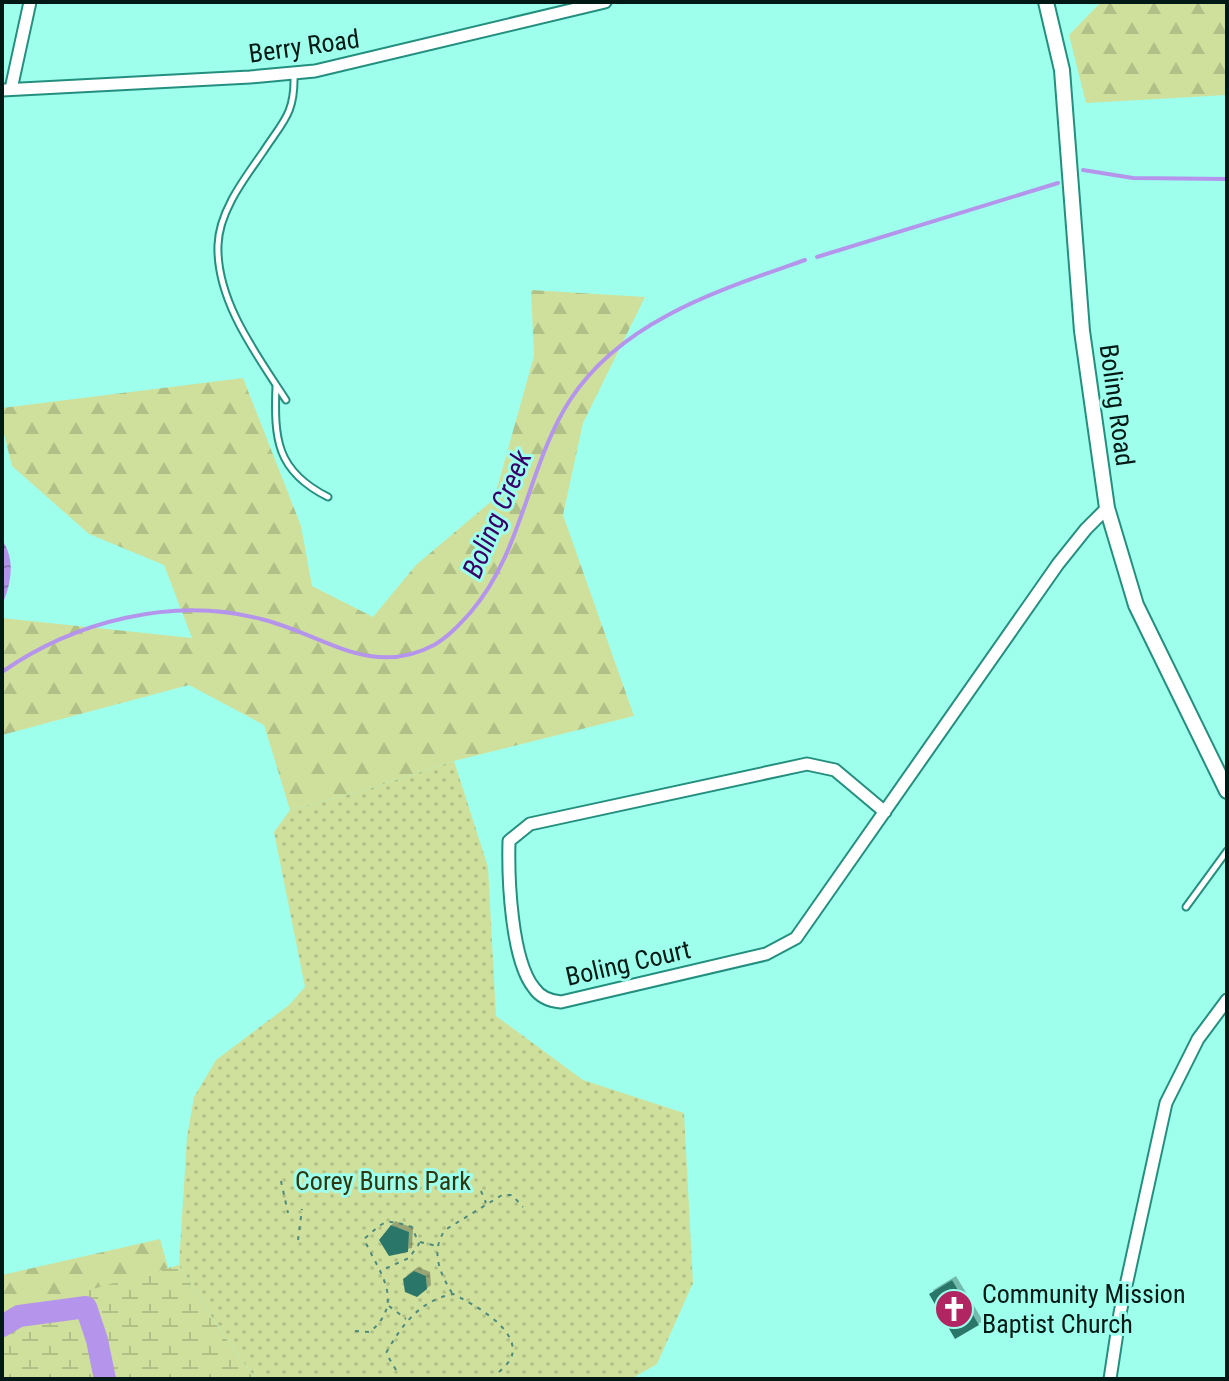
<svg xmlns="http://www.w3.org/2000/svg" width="1229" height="1381" font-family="'Roboto Condensed',sans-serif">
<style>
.forest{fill:url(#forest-firs)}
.wetland{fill:url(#wetland-marsh)}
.park{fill:url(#park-dots)}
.water{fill:url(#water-waves)}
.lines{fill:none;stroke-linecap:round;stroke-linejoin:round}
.stream{stroke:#b595ec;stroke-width:4}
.river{stroke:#b595ec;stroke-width:22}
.building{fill:#2b7669;filter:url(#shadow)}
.service-casing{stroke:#248f7f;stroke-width:9}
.minor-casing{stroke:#248f7f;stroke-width:15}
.tertiary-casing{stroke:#248f7f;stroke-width:18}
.path{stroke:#4d8a7e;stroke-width:2;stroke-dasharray:4 6;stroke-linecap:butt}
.service{stroke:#fff;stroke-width:5}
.minor{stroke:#fff;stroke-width:11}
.tertiary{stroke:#fff;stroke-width:14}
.labels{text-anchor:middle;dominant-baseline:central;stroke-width:6;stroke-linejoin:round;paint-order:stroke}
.street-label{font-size:26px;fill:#001914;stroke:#9dffec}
.park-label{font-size:26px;fill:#30380f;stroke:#9dffec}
.poi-label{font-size:26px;fill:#001914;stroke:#9dffec;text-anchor:start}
.water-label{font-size:28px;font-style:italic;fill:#3a006a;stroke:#9dffec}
</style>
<defs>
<pattern id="forest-firs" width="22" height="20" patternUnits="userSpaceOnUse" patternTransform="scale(2)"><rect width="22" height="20" fill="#cfe09d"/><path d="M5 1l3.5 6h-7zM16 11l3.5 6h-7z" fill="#b0c086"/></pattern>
<pattern id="wetland-marsh" width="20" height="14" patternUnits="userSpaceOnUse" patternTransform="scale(2)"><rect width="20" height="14" fill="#cfe09d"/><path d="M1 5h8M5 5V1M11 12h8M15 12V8" fill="none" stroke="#b0c086"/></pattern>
<pattern id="park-dots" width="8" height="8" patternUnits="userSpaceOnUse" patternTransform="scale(2)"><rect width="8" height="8" fill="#cfe09d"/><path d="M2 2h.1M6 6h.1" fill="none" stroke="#b0c086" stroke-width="1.8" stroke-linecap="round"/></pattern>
<pattern id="water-waves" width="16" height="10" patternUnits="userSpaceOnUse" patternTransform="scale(2)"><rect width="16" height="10" fill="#b595ec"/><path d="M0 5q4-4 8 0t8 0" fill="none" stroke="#9179be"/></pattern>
<filter id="shadow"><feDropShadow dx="4" dy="-4" stdDeviation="0" flood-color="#0004"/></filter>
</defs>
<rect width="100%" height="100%" fill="#9dffec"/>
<path class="forest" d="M1101,2H1227V95L1086,103L1069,35Z
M531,290L645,297L583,423L563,515L634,716L454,761L372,788L290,810L264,725L189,685L2,735V618L192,638L164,565L89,534L12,466L2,426V408L243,378L301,526L312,586L373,617L416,565L494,499L534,356Z
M160,1239L184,1324L2,1379V1275Z"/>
<path class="wetland" d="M179,1265L220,1330L256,1379H2V1347L30,1316L71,1295Z"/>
<path class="park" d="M454,761L488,867L496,1016L583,1080L684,1113L693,1283L657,1364L631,1379H256L220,1330L179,1265L187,1137L194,1097L216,1060L289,1005L305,987L274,832L290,810L372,788Z"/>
<path class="water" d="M2,540C16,560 11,584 2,605Z"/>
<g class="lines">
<path class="stream" d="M1083,170L1133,178L1227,179
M817,257L1058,183
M2,672C75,621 173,596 261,619C323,634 370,679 434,645C448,637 459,625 470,613C523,552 527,467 570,400C622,320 720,290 805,260"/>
<path class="river" d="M2,1326L19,1316L86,1307L97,1340L105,1379"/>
</g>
<path class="building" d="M391,1225L409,1232L408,1252L389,1256L379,1240Z
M414,1271L426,1276L427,1289L417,1297L405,1292L403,1279Z
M952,1280L979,1325L955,1339L929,1294Z"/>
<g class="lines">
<defs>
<path id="service" d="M276,385C274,439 276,471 328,497
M286,400C257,355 216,301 218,245C219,211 245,178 263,152C283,121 295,114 294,75
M1186,907L1227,851"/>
<path id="minor" d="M11,89L30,2
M2,90L250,77L315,71L605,2
M885,812L835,770L807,764L530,824L509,841C508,878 511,960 534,988C540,997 550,1001 561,1002L766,954L796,938L1058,564L1086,529L1107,508
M1110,1379L1120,1313L1166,1103L1198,1039L1227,1000"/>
<path id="tertiary" d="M1046,2L1062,70L1082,331L1107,508L1136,605L1227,791"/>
</defs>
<use href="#service" class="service-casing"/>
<use href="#minor" class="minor-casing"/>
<use href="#tertiary" class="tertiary-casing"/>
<path class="path" d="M281,1181L288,1213
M481,1191L486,1203
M298,1240L302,1209
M420,1242L437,1246
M452,1293C440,1273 430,1252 445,1230L502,1195H512L523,1207
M389,1306L406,1319
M355,1331L370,1332C406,1301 379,1273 364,1239C385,1221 383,1218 412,1227L419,1244L409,1258L380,1271
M396,1370L386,1353C402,1325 419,1301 453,1294C471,1303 523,1330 511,1358C509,1363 502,1369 498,1373"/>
<use href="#service" class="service"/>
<use href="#minor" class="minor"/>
<use href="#tertiary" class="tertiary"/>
</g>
<defs>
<symbol id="church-disc" viewBox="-11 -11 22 22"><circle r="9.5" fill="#b12662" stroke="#9dffec"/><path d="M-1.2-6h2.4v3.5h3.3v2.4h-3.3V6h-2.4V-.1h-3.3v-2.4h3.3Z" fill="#fff"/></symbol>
</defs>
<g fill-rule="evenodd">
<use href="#church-disc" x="932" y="1287" width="44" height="44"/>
</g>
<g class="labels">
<g class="street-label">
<text transform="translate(304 46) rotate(-8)">Berry Road</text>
<text transform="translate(1117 405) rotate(82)">Boling Road</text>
<text transform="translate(628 963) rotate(-13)">Boling Court</text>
</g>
<g class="park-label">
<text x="383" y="1181">Corey Burns Park</text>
</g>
<g class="poi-label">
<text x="982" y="1294">Community Mission<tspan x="982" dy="30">Baptist Church</tspan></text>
</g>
<g class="water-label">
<text transform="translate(497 514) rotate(-67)">Boling Creek</text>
</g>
</g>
<rect width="1229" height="1381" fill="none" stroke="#001914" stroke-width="8"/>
</svg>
